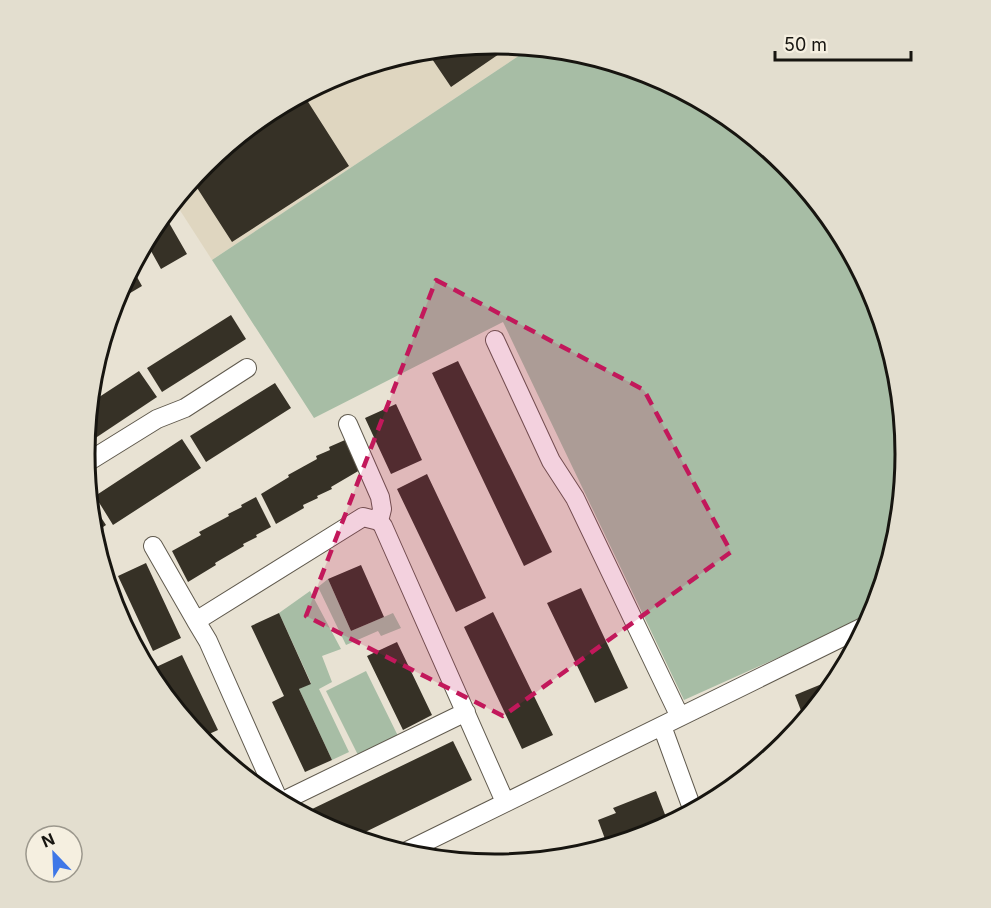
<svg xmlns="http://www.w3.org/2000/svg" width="991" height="908" font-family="Inter,sans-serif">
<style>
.built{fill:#dfd6c0}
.green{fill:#a7bda5}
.building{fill:#363126}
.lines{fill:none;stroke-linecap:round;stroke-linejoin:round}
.street-casing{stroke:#605a4e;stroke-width:20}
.street{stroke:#fff;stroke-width:18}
.marked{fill:#c2185b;fill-opacity:0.2;stroke:#c2185b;stroke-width:4.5;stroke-dasharray:12 8;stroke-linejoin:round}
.rim{fill:none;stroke:#171510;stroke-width:3}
</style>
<rect width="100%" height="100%" fill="#e8e2d3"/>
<path class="built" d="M496,44L532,47L212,260L174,201L205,163L268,113L339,75L416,51Z"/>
<path class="green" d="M532,47L576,51L653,75L724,113L786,164L837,226L875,297L898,374L906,454L898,534L873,615L684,700L503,322L314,418L212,260Z
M328,579L351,631L393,613L401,628L381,636L378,631L346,645L318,587Z
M310,591L341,649L322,656L332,682L319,689L349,752L332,760L299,689L311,683L279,613Z
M366,671L398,736L358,755L326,691Z"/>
<path class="building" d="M496,44L512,45L451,87L426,50Z
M303,94L349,166L232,242L192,180L205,163L256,122Z
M164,214L187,254L161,269L146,242L154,226Z
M132,268L142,286L115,302L116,297Z
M231,315L246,339L162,392L147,368Z
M458,361L552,552L524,566L432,373Z
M139,371L157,397L94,439L87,429L90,403Z
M275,383L291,408L206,462L190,436Z
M396,404L422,460L391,474L365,418Z
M182,439L201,468L113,525L95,496Z
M345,440L360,470L331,487L332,489L317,496L318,498L303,505L304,508L276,524L261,494L289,477L288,475L317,459L316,456L330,450L329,447Z
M427,474L486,598L456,612L397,489Z
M256,497L271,527L256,535L257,537L243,544L244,546L215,563L216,565L188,582L172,551L201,535L199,532L229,516L228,514L242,507L241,505Z
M89,499L106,525L93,534Z
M146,563L181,638L153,651L118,576Z
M361,565L384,617L351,631L328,579Z
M581,588L628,688L595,703L547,603Z
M493,612L553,735L522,749L464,627Z
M279,613L311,684L299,689L332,760L305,772L272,702L284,696L251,626Z
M397,642L432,715L403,730L367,656Z
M182,655L218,730L200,738L170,701L154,668Z
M839,677L837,682L805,721L795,695Z
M453,741L472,780L353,838L338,833L312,819L308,811Z
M219,746L226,761L211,749Z
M656,791L669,825L652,833L608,847L598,820L616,813L613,808Z"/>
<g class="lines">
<defs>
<path id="street" d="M495,340L551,461L575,498L680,717
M348,424L380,497L382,509L379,521
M86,463L157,419L185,408L247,368
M153,546L196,621
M662,726L693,811
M279,801L208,641L196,621L363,517L379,521L383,526L505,802
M281,802L466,712
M403,853L867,625"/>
</defs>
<use href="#street" class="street-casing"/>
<use href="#street" class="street"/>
</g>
<path class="marked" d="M436,280L644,390L731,552L503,716L306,616Z"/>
<path d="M0 0H991V908H0ZM95 454a400 400 0 1 1 800 0a400 400 0 1 1-800 0Z" fill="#e3decf" fill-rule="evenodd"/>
<path class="rim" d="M95 454a400 400 0 1 1 800 0a400 400 0 1 1-800 0Z"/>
<g transform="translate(54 854) rotate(337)"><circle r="28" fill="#f5efe0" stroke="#9c988d" stroke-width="1.5"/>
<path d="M0-4.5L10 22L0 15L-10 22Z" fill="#3e77e7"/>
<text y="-9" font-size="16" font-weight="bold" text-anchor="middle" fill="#171510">N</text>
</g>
<path d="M775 51v9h136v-9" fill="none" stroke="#171510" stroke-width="3"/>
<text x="784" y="51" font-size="18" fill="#171510" stroke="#f5efe0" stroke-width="4.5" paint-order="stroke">50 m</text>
</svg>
